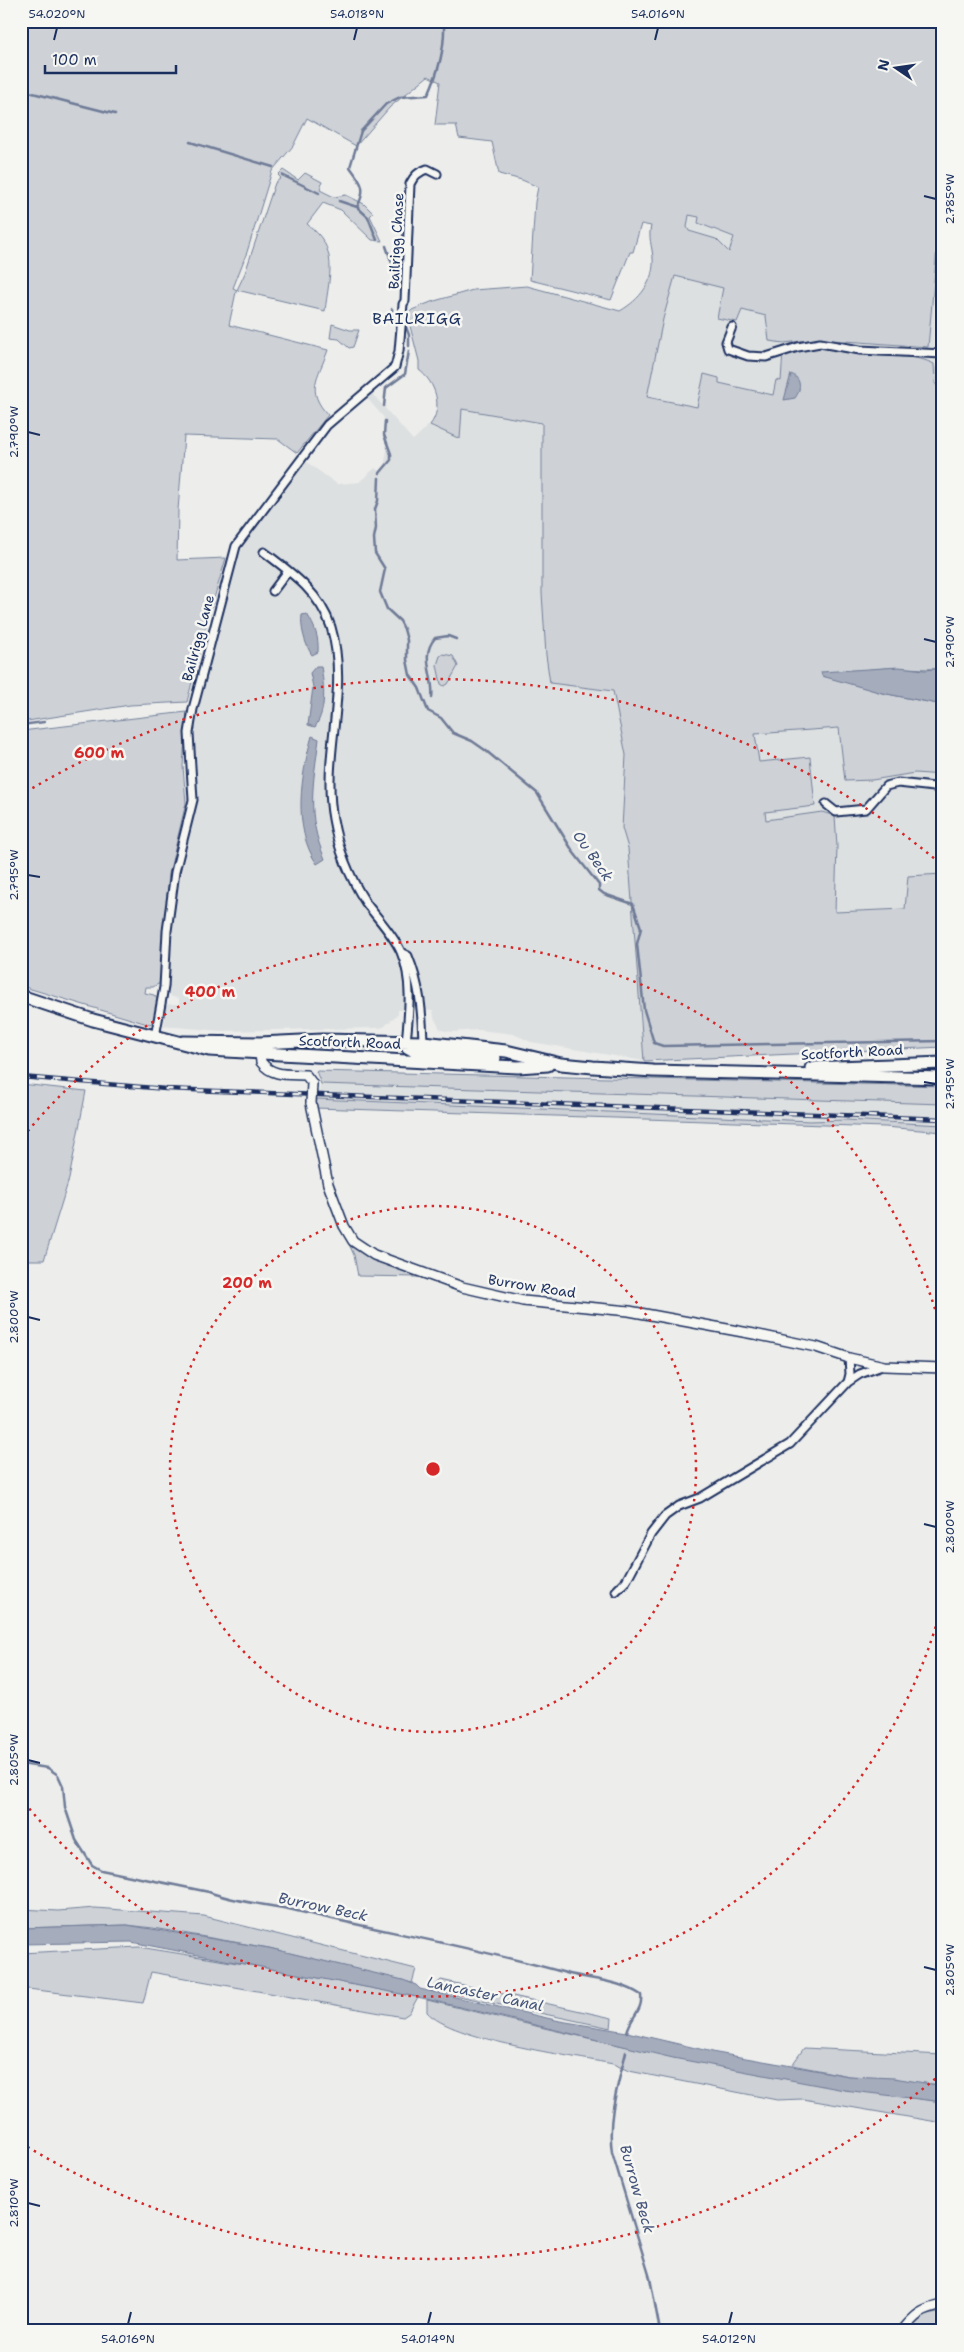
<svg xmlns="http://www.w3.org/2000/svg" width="964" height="2352" font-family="'Shantell Sans',sans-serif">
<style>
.built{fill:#dde0e1}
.green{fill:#ced2d7;stroke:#74809a;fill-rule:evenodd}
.water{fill:#a5acbc;stroke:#6e7a96}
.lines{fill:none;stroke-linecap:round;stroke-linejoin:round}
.stream{stroke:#6e7a96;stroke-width:2.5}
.minor-casing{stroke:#1b2f5e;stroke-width:11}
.tertiary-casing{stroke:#1b2f5e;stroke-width:12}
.primary-casing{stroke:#1b2f5e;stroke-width:15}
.minor{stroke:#f6f6f2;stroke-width:7}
.tertiary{stroke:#f6f6f2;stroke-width:9}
.primary{stroke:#f6f6f2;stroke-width:11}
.rail-casing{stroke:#1b2f5e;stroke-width:4.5}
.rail{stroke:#f6f6f2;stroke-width:2.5;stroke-dasharray:8;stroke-linecap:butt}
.tertiary-bridge-casing{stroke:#1b2f5e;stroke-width:12;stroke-linecap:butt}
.tertiary-bridge{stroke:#f6f6f2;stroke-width:9}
.ticks{fill:none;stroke:#1b2f5e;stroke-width:2}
.ring{fill:none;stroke:#d62828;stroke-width:2.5;stroke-dasharray:2.5 5}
.labels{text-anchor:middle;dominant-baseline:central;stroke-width:5;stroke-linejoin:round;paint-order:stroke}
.street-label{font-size:14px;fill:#1b2f5e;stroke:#f6f6f2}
.water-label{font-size:15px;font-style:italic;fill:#44547a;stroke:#f6f6f2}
.quarter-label{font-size:16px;letter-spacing:1px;fill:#1b2f5e;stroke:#f6f6f2}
.centre{fill:#d62828;stroke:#f6f6f2;stroke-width:2.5}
.ring-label{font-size:15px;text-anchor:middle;font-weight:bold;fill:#d62828;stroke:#f6f6f2;stroke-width:5;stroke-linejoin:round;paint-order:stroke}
.neatline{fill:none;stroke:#1b2f5e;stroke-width:2}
.ticks-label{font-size:12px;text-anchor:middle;fill:#1b2f5e}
</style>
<rect width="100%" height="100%" fill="#edeeec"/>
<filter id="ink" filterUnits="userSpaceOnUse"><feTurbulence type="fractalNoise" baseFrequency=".02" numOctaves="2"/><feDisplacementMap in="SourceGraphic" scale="10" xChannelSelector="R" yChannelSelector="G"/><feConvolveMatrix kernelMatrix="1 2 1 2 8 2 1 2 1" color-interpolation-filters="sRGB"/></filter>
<g filter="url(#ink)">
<path class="built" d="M943,21V1047L644,1061L531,1042L513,1034L478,1030L453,1032L445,1031L440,1029L434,1018L433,1010H398V1014L384,1027L380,1028L221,1031L164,1026L165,1007L169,1004H179V998L172,997L168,992L175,903L197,800V762L193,758L196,712L237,556L242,546L260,523L304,460L337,484L359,482L375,468L379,471L384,466L387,450L383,434L384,418L365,396L370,391L413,440L432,422L436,414V395L427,376L419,370V361L410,326L406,323V316L412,310L423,304L473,290L527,286L620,311L636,301L649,280L653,268L649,232L651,226L641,224L647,204L699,217L698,223L734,237L732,245Z
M321,1071L943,1086V1132L885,1127L318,1108Z"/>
<path class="green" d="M21,21H943V181L928,347L818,339L784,343L769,341L766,316L742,310L737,322L717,318L723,288L675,276L663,319L647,397L697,407L704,374L719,378V383L773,395L776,380L781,381L783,351L798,347L839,345C856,364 907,349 934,364L935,383L943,394V668C928,670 915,668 900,668C880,667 861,672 842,670L857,685L882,693L943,705V775L915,773L872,780L845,781L839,728L755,734L759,762L810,757L815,806L765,812L766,820L822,812L835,816L837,846L835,912L905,909L908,876L943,874V1047L644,1061L628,848L622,828L626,755L613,691L550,683L546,655L542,593V423L462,409L460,439L430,425C444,407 435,382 419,370V361L410,326L406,323V316L412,310L431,302L473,290L527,286L620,311C639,300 655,282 653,257C652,246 648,237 651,226L641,224L633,252H630L611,300L530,280L535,202L538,187L522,180L499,174L492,142L459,138L456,125H435L440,82L428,76L390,107L356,146L307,118L293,146L272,171L247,252L233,288L237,290L245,273L275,183L281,178L278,175L283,170L298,180L305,173L322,182L320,190L334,197L346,195L364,204L373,213L370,216L382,241L372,240L341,210L323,203L307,224C340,248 329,276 325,311L237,290L236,292L229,325L328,350C318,378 305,390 328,415L297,453L278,439L184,436L178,510L177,560L226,558L205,629H201L199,636L203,638L187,702L130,705L21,722ZM689,215L699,217L698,223L734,237L729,252L716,239L689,231L687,227Z
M332,324L350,330H359L353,347L349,348L339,339L330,338Z
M443,654L453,656L458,666L448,684L444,686L441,684L437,665L440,656Z
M187,712L183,766L186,803L169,874L160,983L153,987H146L145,993L154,995L159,1001L154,1021L150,1024L144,1023L21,986V731Z
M316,1071L943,1086V1104L321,1084Z
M21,1084L86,1091L69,1179L44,1260H21Z
M317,1099L810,1121L846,1120L943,1125V1132L885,1127L315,1108Z
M348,1242L371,1259L418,1277L358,1276L354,1255Z
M95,1908L204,1916L416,1969L412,1983L269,1948L153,1928L127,1925L21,1928V1909L58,1911Z
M139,1947L268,1968L418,1997L409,2013L403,2017L151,1972L143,2003L28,1989L21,1991V1953Z
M441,1980L612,2018L611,2028L430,1990Z
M427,2000C598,2042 768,2080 943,2102V2123L803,2099L777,2100L629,2071L613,2064C572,2056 452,2040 427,2012Z
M804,2048L943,2055V2085L849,2076L792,2065Z
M936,2313L943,2317V2331H906L917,2318Z"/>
<path class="water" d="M791,374C801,378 802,389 795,398L784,400Z
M307,614C315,627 319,637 318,652L312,655C305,645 300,626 302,615Z
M316,666H321C324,686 327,709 315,727L308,725L313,687L310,673Z
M899,667L925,670L943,668V705L882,693L822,676L821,672Z
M312,736L319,739C313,784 306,815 325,859L317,864C292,828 301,775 312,736Z
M127,1925L269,1948L403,1980L416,1985L420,1989L560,2021L627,2032L717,2053L849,2076L894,2078L943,2086V2102L844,2090L673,2058L422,1998L131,1942L21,1944V1928Z"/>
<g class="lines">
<path class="stream" d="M21,90L115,114
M190,142L273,167
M282,175L319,193
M339,201L357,207
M377,240L368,217L357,207C367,189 362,183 350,167L361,131L386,104L400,97L428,95C439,70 445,49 444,21
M386,246L395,272
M392,309L393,317L396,322
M406,327L409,335V346
M384,406L386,388L405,374L409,351
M380,473L391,460V454L384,435L385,421
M379,478L378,501L375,509L376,528L374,538L375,553L385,569L380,592L387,609L400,621L404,629L407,640V660L410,675L419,688L428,711L441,718L453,733L472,741L485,750L537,793L574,853L599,885V890L604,894L633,904L641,928L637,944L644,1010L654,1043L663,1046L943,1041
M432,698C435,676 419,657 435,638L448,636L456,639
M21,725L44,722
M21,1764L48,1768L58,1775L63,1786L65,1807L76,1840L92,1865L101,1870L209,1892C237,1903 268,1904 297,1911C386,1932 478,1948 566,1973C592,1980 619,1980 641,1995C643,2011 631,2016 627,2032
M626,2052C618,2085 607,2118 612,2152L650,2278L660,2331"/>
<defs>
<path id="minor" d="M732,327L726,342L728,349L748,356L766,357L798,347L820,343L860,350L943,354
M943,356V381
M264,552C292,573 320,593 331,627C350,691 321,755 333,819C338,848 350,878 366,903C378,919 393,934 401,952C413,980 409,1013 406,1042
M273,591L288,571
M826,804L836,812L866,809L886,786L898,783L943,788
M402,953L408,956C420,985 422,1011 423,1042
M155,1037L164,987L167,931L175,872L193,800L189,733L193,709L236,546L327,425L395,367L399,351L403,304L405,301L410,184C414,176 418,172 427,169L437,174
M848,1382L850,1374L849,1358
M616,1591L626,1581L651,1534L665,1516L679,1506L700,1498L790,1444L848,1382L860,1374L882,1366"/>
<path id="tertiary" d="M260,1054L261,1062C272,1077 289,1074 306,1075L312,1083
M311,1103L328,1184L344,1226L353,1241L374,1255L462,1287L523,1301L629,1311L754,1334L816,1347L849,1358L884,1366L943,1368
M902,2331C916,2314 921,2310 943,2305"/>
<path id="primary" d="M21,996L93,1020L209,1050L518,1067L548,1065
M183,1042L260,1043L322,1040L423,1042L506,1051L561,1064L593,1067L653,1071L943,1078
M406,1042L407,1047L414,1051L495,1058
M811,1068L943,1063"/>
</defs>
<use href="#minor" class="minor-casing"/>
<use href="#tertiary" class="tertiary-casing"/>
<use href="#primary" class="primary-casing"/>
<use href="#minor" class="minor"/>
<use href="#tertiary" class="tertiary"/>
<use href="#primary" class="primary"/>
<defs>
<path id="rail" d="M21,1077L166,1089L943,1119"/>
</defs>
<use href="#rail" class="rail-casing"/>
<use href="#rail" class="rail"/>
<defs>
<path id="tertiary-bridge" d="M311,1103L312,1083"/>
</defs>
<use href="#tertiary-bridge" class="tertiary-bridge-casing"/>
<use href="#tertiary-bridge" class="tertiary-bridge"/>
</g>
</g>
<path class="ticks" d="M54,40L57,28M354,40L357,28M655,40L658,28M924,196L936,199M28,432L40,435M924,639L936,642M28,875L40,877M924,1082L936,1084M28,1317L40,1320M924,1524L936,1527M28,1760L40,1763M924,1967L936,1970M28,2203L40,2206M128,2324L131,2312M428,2324L431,2312M729,2324L732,2312"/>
<g class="ring">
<circle cx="433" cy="1469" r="263"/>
<path d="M942 1605A527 527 0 0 1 23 1801M23 1137A527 527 0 0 1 942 1333"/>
<path d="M941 2074A790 790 0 0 1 26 2146M26 792A790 790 0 0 1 941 864"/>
</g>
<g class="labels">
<g class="street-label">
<text transform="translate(396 241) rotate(-87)">Bailrigg Chase</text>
<text transform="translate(198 638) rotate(-75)">Bailrigg Lane</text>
<text transform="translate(350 1042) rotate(2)">Scotforth Road</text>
<text transform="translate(852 1052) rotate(-3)">Scotforth Road</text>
<text transform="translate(532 1286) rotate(9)">Burrow Road</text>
</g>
<g class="water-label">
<text transform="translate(593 856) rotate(55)">Ou Beck</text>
<text transform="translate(323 1907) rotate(12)">Burrow Beck</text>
<text transform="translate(485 1994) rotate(12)">Lancaster Canal</text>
<text transform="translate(637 2189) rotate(74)">Burrow Beck</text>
</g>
<g class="quarter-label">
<text x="417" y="318">BAILRIGG</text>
</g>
</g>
<circle cx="433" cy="1469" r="8" class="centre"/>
<g class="ring-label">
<text x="99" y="758">600 m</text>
<text x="210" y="997">400 m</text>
<text x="247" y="1288">200 m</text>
</g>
<rect width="964" height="2352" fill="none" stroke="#f6f6f2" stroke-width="55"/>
<g transform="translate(896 68) rotate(283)" stroke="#f6f6f2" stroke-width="4" paint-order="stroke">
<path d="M0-4L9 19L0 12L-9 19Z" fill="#1b2f5e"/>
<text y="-8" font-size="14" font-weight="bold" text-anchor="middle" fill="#1b2f5e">N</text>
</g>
<path d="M45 65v8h131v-8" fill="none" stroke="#1b2f5e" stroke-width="2.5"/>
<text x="52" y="65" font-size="15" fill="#1b2f5e" stroke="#f6f6f2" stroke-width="4" paint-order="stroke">100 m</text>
<rect x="28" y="28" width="908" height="2296" class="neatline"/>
<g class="ticks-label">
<text x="57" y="18">54.020°N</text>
<text x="357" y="18">54.018°N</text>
<text x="658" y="18">54.016°N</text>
<text transform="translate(950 199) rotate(-90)" y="4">2.785°W</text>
<text transform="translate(14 432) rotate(-90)" y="4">2.790°W</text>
<text transform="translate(950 642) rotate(-90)" y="4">2.790°W</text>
<text transform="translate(14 875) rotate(-90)" y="4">2.795°W</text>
<text transform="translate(950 1084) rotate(-90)" y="4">2.795°W</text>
<text transform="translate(14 1317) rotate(-90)" y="4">2.800°W</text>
<text transform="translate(950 1527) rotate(-90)" y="4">2.800°W</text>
<text transform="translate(14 1760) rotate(-90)" y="4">2.805°W</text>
<text transform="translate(950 1970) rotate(-90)" y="4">2.805°W</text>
<text transform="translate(14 2203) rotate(-90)" y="4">2.810°W</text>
<text x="128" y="2343">54.016°N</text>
<text x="428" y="2343">54.014°N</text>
<text x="729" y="2343">54.012°N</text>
</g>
</svg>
